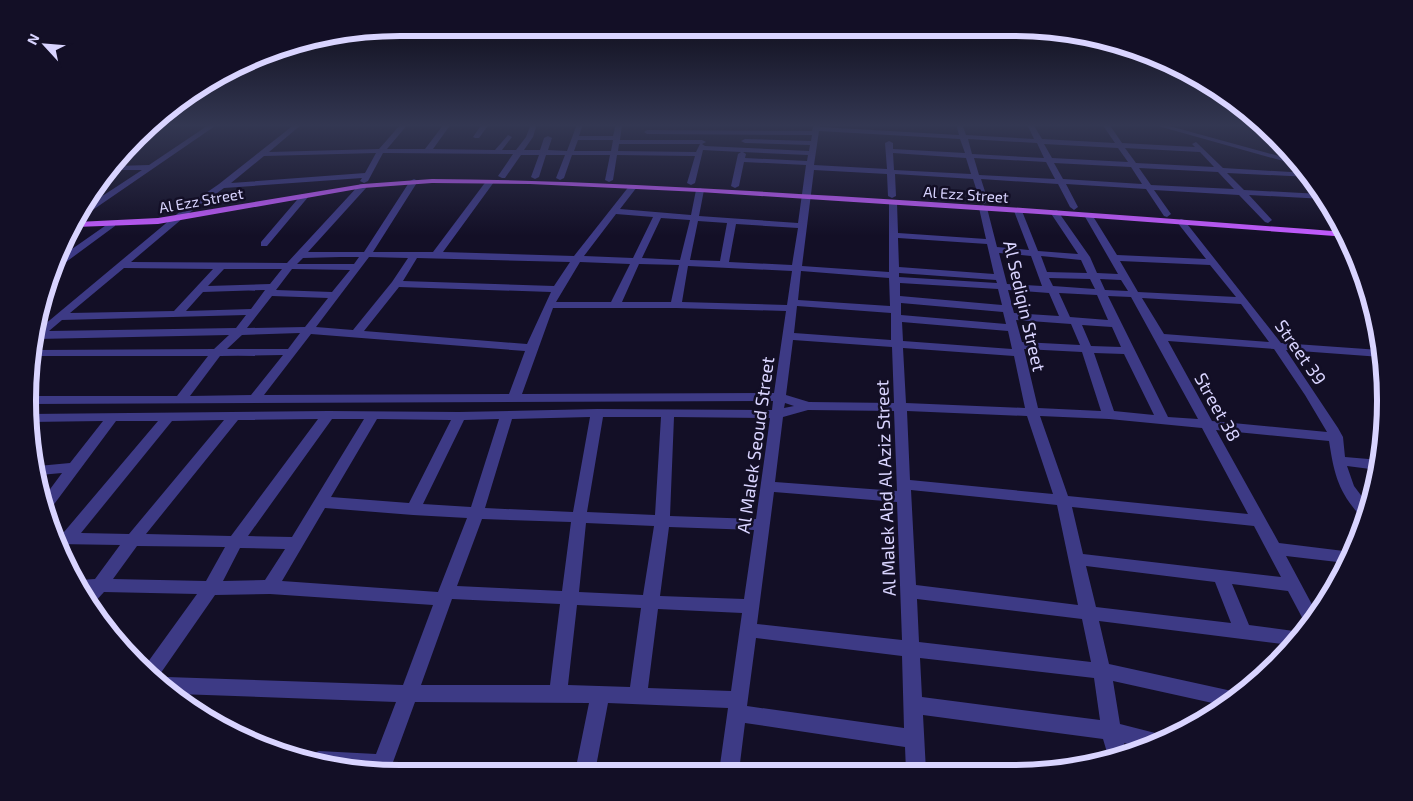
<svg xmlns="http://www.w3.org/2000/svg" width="1413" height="801" font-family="'Exo 2',sans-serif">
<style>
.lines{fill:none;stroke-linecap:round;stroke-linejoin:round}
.minor{fill:#3d3a85;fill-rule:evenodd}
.major{fill:#c25bff;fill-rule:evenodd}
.labels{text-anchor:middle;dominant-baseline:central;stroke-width:5;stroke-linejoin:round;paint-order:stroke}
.far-street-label{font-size:15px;fill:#d9d4ff;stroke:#130f26}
.street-label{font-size:18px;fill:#d9d4ff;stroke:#130f26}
.rim{fill:none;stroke:#d9d4ff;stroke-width:6}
</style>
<rect width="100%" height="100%" fill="#130f26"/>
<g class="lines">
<path class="minor" d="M210,124H218L84,216H80L84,208L142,170H112L116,166L149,165Z
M295,124H302L269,152L379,149L401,124H408L387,149H425L444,124H451L433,149L495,150L508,135L512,137L502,150H516L526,137L531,124H537L533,137L524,150H540L544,138L548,136L552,138L548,150L567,151L577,124H583L579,136H613L616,124H622L620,140H702L706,142L702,144L705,146L809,151L810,145L745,143L741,141L745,139L811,141L812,135L647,134L644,132L647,130L812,131L814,124H820V127L959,135L956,124H962L966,135L1034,139L1027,124H1033L1042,139L1115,143L1102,124H1109L1122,143L1195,147L1192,144L1196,142L1223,168L1308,173L1311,177L1227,173L1244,190L1321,194L1324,199L1249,195L1272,220L1268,223L1265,222L1239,195L1154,190L1171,214L1167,217L1164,216L1146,189L1066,184L1078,207L1074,210L1070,207L1058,184L981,179L988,201L984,204L980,201L973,179L895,174L896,196L892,198L888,196L887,174L814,170L802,266L889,272V203L893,200L897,203L898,233L986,239L979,208L983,205L987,208L997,247L1029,250L1014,211L1018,208L1022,211L1038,251L1078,254L1050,212L1057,210L1090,257L1097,273L1118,274L1084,215L1085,213H1091L1117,255L1206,259L1177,222L1181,219L1184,220L1281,343L1380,350L1381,357L1286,350L1338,428L1343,437L1345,457L1380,460L1378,470L1347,466L1354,486L1369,506L1366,519C1360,517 1356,511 1352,506C1336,485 1333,466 1329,441L1216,430L1279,543L1352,552L1346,563L1286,556L1316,612L1307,624L1305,623L1288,591L1232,584L1249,625L1301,632L1291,645L1099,621L1109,664L1241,693L1226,706L1113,681L1120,724L1163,735L1164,738L1143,748L1124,743L1127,755L1109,759L1103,739L923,715L926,771H906L905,747L745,723L739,771L719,772L728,708L608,703L595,772H575L589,703L415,702L389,773H376L310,759L312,754L319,751L376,754L396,702L178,694L160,679L167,677L403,685L433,605L270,594L215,595L158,677L145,666L197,594L104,592L93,604L79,580L95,579L120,545L56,544L53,533L64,532L158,421H116L52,507L48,508L45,496L62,473L40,475L38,466L70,463L103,421L29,422V414L328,411L459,412L597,409L772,410L773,401L30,404L31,396H177L208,356H35L36,350L214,349L229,335L37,339L38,330L183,209L219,184ZM819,131L960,139L965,153L893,149V143L889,141L885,143L887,169L814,165ZM968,139L1037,143L1044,158L972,154ZM578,140H613L611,151H574ZM619,144H700L696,152L618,151ZM1044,144L1118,148L1128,162L1052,158ZM1125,148L1200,152L1214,167L1136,163ZM703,150L741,152L738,154L731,186L735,188L739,186L744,162L806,165L798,223L699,216L704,190L700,188L696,190L691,215L620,209L637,187L633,185H630L574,256L443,252L494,182L490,180H487L433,252H373L418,181L414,179L410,181L364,252H308L366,188L367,186L363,184H360L287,263L131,262L189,213L224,188L362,178L360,181L364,183L368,181L383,153L513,154L498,176L502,178H505L521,155H539L531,177L535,179L539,177L546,155H565L556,178L560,180L564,178L572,155H610L605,180L609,182L613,180L617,155L695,156L687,183L691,185L695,183ZM743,152L808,155L807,161L745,158L746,154ZM376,153L365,173L231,183L264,156ZM893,153L966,158L971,174L894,170ZM974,158L1046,162L1055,179L979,175ZM1054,163L1131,167L1142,184L1063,179ZM1139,168L1218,172L1234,189L1151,185ZM616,214L653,217L633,258L584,256ZM661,218L690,220L680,260L642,258ZM698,221L727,223L720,261L690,260ZM736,224L798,228L792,265L729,262ZM898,238L987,244L994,274L899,267ZM999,253L1031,256L1042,286L1007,284ZM1041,256L1081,260L1087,273L1047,272ZM341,257H359L354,264H297L303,258ZM369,257L408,258L392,282L353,330L316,327ZM417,258L570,262L554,286L403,281ZM1120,261L1210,265L1236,297L1138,292ZM580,262L630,264L611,302H556ZM639,264L679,265L671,302H622ZM688,266L792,271L787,305L682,302ZM124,268L213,269L174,311L70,313ZM224,269H282L270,284L208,286ZM292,269L350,270L332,292L276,290ZM801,271L889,278L890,306L798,300ZM899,273L996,280L997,283L899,277ZM1049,278L1090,279L1095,289L1053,286ZM1100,279L1121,280L1128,291L1105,290ZM900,283L998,289L1002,305L900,296ZM399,287L551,292L527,344L364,331ZM265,290L251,309L186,311L203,292ZM1008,290L1049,293L1059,316L1014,313ZM1059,293L1097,295L1108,320L1070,317ZM272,296L328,298L305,327L247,328ZM1108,296L1131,297L1198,419L1168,417ZM1142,298L1241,304L1269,342L1164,334ZM901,303L1003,312L1006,324L901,315ZM797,306L891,313V340L794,333ZM553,308H676L786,311L774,393L522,394ZM246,315L236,328L49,331L62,320ZM1016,320L1071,324L1080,345L1022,342ZM902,322L1008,331L1012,349L903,341ZM1082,325L1112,327L1121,347L1091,346ZM300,333L288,349H227L242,335ZM311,334L525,351L509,394L264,395ZM793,340L892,347L894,403L809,402L786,395ZM1168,341L1274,349L1305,395L1327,432L1212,421ZM903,348L1014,356L1025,408L906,403ZM1024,349L1082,352L1101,411L1038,408ZM1094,353L1124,354L1154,415L1114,411ZM283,355L251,395L190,396L220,356ZM785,403L794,406L784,408ZM808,410L894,411L897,491L775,482L783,417ZM907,411L1027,416L1053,494L910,480ZM1040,416L1109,419L1202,428L1248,514L1068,496ZM590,417L573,512L485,508L512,419ZM603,417H661L655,515L587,512ZM674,417L770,418L756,519L670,516ZM318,419L231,536L146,534L238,420ZM332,419H364L292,537L248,536ZM377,419L451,420L409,503L331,497ZM499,419L471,507L423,504L464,420ZM224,420L129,534L81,533L172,421ZM911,490L1057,505L1078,605L916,585ZM774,492L897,502L902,640L757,624ZM1072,507L1254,526L1281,577L1083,554ZM325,508L413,515L467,518L438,592L282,581ZM482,519L571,522L562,591L457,586ZM586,523L654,526L643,595L579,592ZM669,527L754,530L744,599L660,596ZM137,546L225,547L206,581L113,579ZM240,548L285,549L265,580L223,581ZM1086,566L1215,582L1231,623L1096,607ZM452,599L560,604L550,685H421ZM917,599L1082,619L1091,662L919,642ZM577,605L641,608L630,687L568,685ZM658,609L742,613L731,691L648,688ZM756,638L902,656L904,728L747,706ZM920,658L1094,678L1100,720L922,697Z
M482,124H489L479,138H475L473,137Z
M1151,124H1162L1297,161L1301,166Z
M302,194L309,196L267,246H261V242Z
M112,221L115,222V226L62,265L58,266L62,256Z"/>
<path class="major" d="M432,179C567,180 701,188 836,196C1006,206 1175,219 1345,232L1348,237L1054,215L700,192L530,184L432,183L363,188L158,224L75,227L77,222L158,218L363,184Z"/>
</g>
<linearGradient id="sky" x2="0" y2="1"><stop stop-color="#0a0815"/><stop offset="0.53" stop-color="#333752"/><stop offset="1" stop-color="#333752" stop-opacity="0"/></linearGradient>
<rect width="1413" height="236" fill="url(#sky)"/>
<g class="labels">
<g class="far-street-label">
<text transform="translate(966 194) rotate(4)">Al Ezz Street</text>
<text transform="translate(201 200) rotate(-10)">Al Ezz Street</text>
</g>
<g class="street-label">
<text transform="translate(1025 306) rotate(77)">Al Sediqin Street</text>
<text transform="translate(1301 352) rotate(55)">Street 39</text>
<text transform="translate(1218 407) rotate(61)">Street 38</text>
<text transform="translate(755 445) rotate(-82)">Al Malek Seoud Street</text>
<text transform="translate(885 488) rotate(-92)">Al Malek Abd Al Aziz Street</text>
</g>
</g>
<path d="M0 0H1413V801H0ZM400 36H1013A364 364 0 0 1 1377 400V401A364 364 0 0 1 1013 765H400A364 364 0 0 1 36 401V400A364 364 0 0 1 400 36Z" fill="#130f26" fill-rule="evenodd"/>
<path class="rim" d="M400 36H1013A364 364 0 0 1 1377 400V401A364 364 0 0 1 1013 765H400A364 364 0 0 1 36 401V400A364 364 0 0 1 400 36Z"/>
<g transform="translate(45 45) rotate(296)" stroke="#130f26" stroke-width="4" paint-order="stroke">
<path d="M0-4L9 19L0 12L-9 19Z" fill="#d9d4ff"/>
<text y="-8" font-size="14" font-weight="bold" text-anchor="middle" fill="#d9d4ff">N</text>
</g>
</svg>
